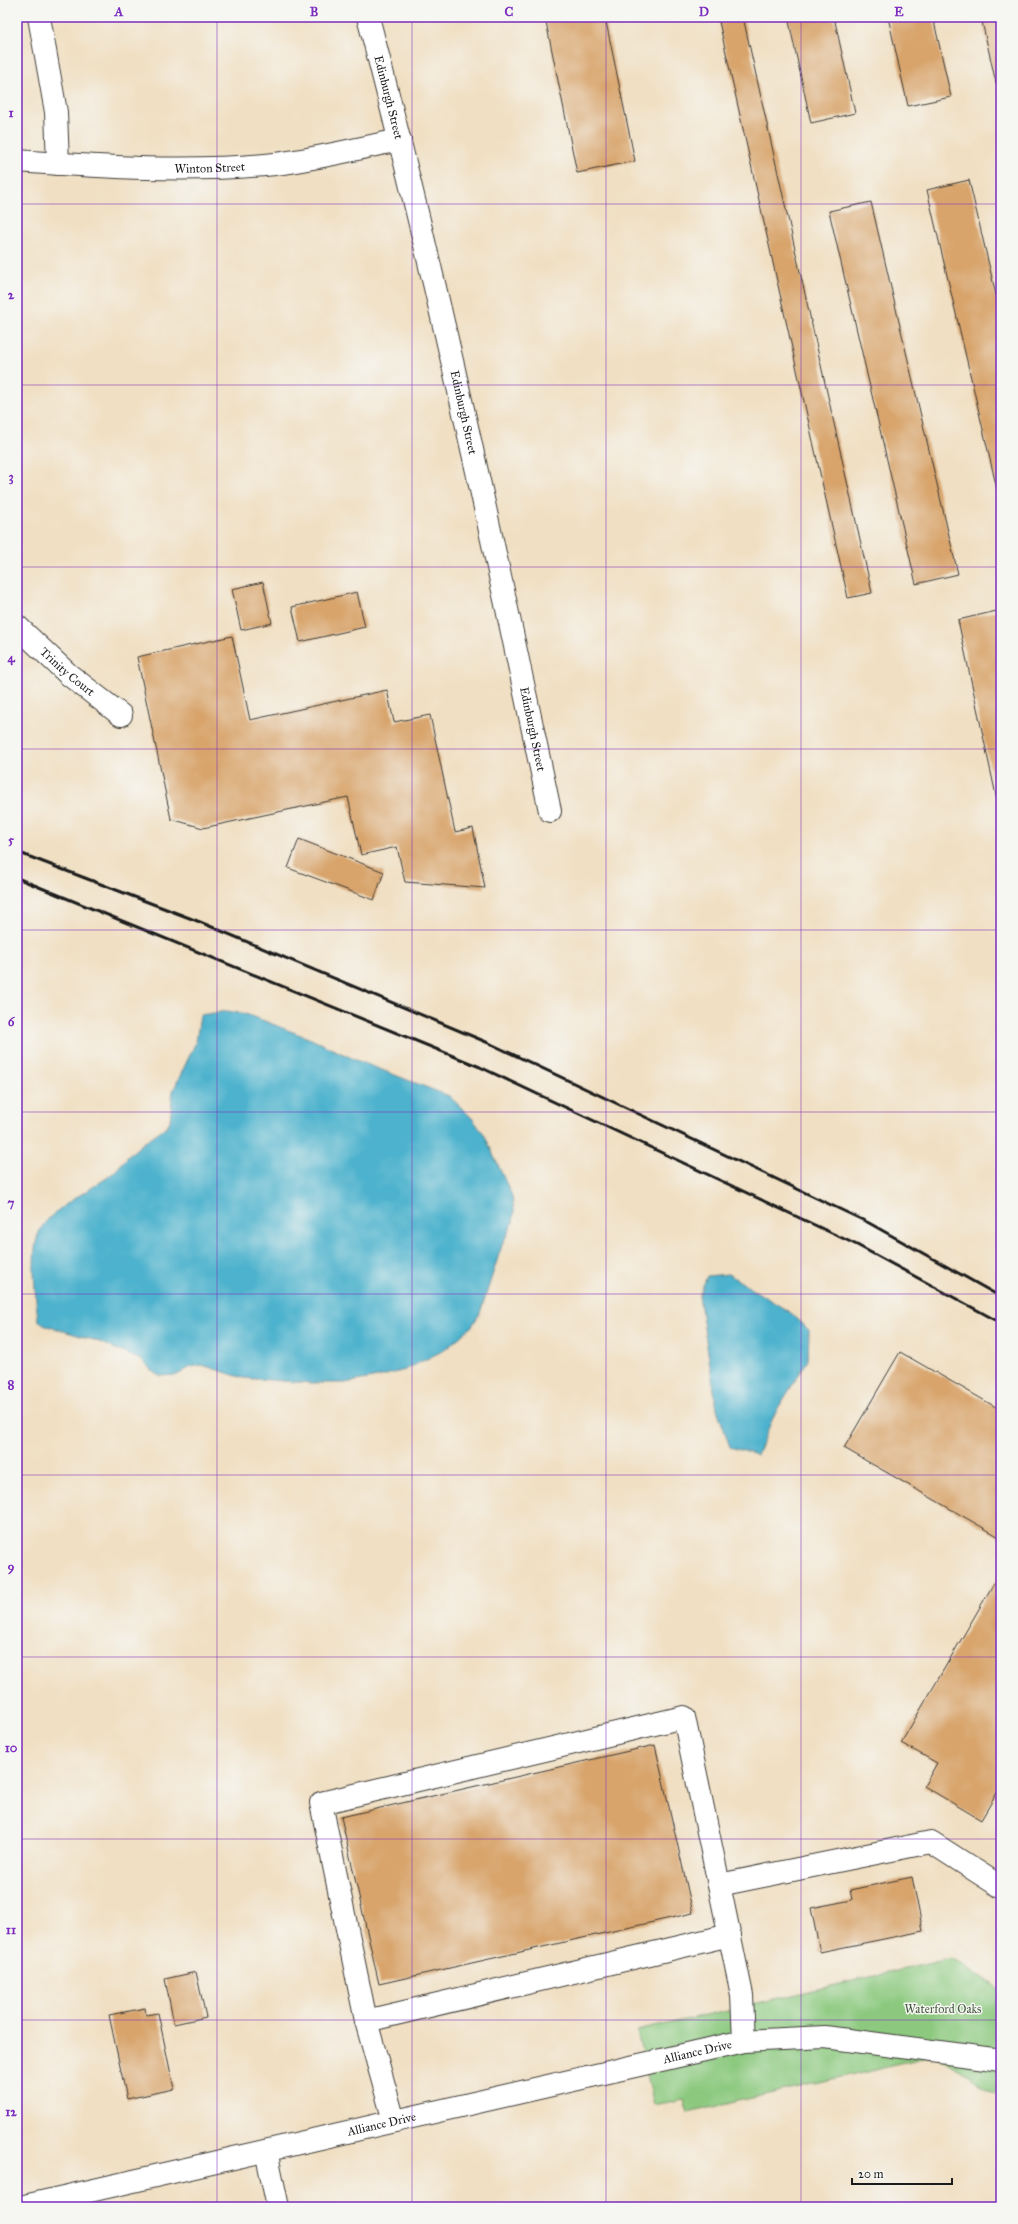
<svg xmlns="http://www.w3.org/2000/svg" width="1018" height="2224" font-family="'IM FELL Great Primer',serif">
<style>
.green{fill:#8cc97f;stroke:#54724e}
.water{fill:#4eb2cd;stroke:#356774}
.building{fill:#d8a46c}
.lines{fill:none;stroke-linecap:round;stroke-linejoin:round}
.minor-casing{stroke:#3c3935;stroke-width:24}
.minor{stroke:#fff;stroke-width:22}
.rail{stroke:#1c1c1c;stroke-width:3}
.grid{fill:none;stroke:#7b2cbf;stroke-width:1;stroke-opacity:0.55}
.labels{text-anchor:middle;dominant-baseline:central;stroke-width:3;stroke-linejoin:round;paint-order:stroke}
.street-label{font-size:12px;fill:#1c1c1c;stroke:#f6f6f2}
.park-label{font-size:12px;fill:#43593f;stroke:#f6f6f2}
.neatline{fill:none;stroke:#7b2cbf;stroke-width:1.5}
.grid-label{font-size:13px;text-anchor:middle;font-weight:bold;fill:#7b2cbf}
</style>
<rect width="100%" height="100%" fill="#f6f6f2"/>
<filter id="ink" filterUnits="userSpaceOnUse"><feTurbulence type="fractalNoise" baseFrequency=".025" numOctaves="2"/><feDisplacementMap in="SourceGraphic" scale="8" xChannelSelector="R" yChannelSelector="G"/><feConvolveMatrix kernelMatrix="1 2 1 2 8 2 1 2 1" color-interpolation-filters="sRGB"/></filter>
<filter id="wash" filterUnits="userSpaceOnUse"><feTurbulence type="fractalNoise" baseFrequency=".012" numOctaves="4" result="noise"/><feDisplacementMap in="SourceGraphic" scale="16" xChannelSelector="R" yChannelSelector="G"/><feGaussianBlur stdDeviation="0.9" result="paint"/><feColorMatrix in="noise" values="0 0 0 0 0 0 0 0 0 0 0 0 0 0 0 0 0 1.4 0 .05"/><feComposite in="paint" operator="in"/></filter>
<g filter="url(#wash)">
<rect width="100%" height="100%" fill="#f0dfc2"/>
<path class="green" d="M952,1958L1001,1990V2097L935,2055L688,2113L684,2099L654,2105L637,2031Z"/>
<path class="water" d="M228,1011L249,1015L311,1039L356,1060L449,1096L471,1117L484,1134L512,1196L514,1211L513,1223L502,1245L480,1313L472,1326L446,1349L405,1370L378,1377L345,1383H311L243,1378L202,1365L191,1367L177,1375L160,1376L154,1373L143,1361L97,1341L47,1326L38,1320C36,1296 30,1259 38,1235C46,1210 92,1190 112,1174C120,1167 126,1157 135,1150C145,1141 156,1134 167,1126L170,1121L173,1091L196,1042L200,1015Z
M728,1274L791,1313L809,1330L808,1360L775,1413L757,1455L730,1447L717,1409L699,1296L707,1276Z"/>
<g id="blocks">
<path class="building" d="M545,17H605L635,161L577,173Z
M718,17H743L872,593L848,598Z
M788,17H834L855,113L811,123Z
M888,17H933L951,97L908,106Z
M981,17H1001V82L996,83Z
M969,180L1001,316L1000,502L927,190Z
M871,202L958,574L916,584L829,211Z
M263,582L272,623L241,630L232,589Z
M357,592L365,627L300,642L292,607Z
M1001,610V814H1000L958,620Z
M232,636L250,720L387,690L394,722L430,715L455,832L473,828L485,888L405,882L397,847L361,855L348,797L203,828L171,819L137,657Z
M299,839L384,872L374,900L288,868Z
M900,1352L1001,1410V1538L844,1448Z
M1001,1571V1786L981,1820L924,1786L937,1763L901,1743Z
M655,1745L693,1913L379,1984L341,1817Z
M912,1877L923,1931L820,1952L811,1908L852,1900L850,1890Z
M196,1972L206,2017L174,2024L165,1979Z
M145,2008L146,2015L158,2013L174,2089L127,2099L109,2015Z"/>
</g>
</g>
<g filter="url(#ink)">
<use href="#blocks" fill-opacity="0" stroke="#3c3935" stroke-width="1"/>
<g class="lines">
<defs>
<g id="minor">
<path d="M39,17L56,112L58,164"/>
<path id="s1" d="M368,17C437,280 494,545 550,811"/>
<path id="s2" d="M17,161C103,167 189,173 275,164C317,159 359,148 400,140"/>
<path id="s3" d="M17,626L68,674L121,715"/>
<path d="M719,1885L931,1842L1001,1887"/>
<path d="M366,2021L730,1935"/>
<path d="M394,2121L366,2021L321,1803L684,1717L742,1995L744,2041"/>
<path d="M266,2151L278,2207"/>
<path id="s4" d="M20,2207L744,2041L825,2037L1001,2060"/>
</g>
</defs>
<use href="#minor" class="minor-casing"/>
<use href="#minor" class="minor"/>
<path class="rail" d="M17,852L200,922L491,1044L869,1223L1001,1297
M17,878L480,1067L857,1245L1001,1323"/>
</g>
</g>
<path class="grid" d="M217,17V2207M412,17V2207M606,17V2207M801,17V2207M17,204H1001M17,385H1001M17,567H1001M17,749H1001M17,930H1001M17,1112H1001M17,1294H1001M17,1475H1001M17,1657H1001M17,1839H1001M17,2020H1001"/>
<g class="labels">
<g class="street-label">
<text stroke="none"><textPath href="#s1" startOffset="83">Edinburgh Street</textPath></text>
<text stroke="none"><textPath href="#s2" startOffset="193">Winton Street</textPath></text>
<text stroke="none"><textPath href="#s1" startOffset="407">Edinburgh Street</textPath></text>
<text stroke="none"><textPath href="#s3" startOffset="68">Trinity Court</textPath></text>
<text stroke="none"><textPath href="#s1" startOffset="731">Edinburgh Street</textPath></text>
<text stroke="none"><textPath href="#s4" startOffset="695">Alliance Drive</textPath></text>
<text stroke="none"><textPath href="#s4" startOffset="371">Alliance Drive</textPath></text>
</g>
<g class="park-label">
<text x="943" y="2009">Waterford Oaks</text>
</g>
</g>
<rect width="1018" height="2224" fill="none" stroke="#f6f6f2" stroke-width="44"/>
<path d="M852 2178v6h100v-6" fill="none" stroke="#1c1c1c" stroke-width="2"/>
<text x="858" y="2178" font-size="12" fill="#1c1c1c" stroke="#f6f6f2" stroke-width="3" paint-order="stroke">20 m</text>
<rect x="22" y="22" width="974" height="2180" class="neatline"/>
<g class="grid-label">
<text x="119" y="16">A</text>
<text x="314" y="16">B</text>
<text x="509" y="16">C</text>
<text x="704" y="16">D</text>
<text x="899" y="16">E</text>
<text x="11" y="117">1</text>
<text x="11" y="299">2</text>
<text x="11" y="481">3</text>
<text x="11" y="662">4</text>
<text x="11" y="844">5</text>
<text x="11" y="1026">6</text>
<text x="11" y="1207">7</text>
<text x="11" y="1389">8</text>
<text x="11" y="1571">9</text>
<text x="11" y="1752">10</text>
<text x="11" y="1934">11</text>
<text x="11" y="2116">12</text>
</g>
</svg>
